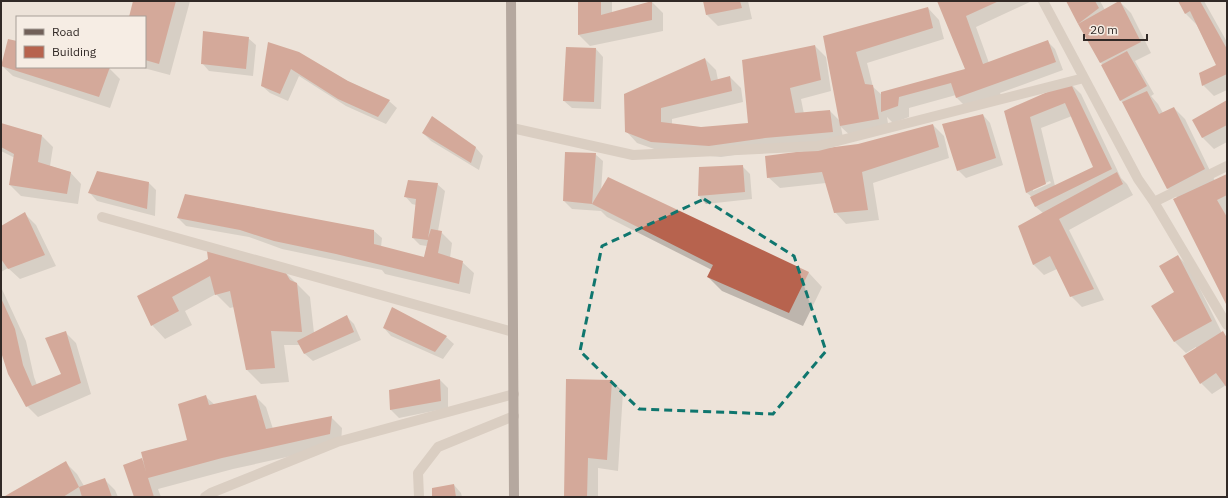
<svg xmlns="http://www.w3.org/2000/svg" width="1228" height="498" font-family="'IBM Plex Sans',sans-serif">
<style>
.shadow{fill:#0003;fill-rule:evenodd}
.building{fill:#b7634e}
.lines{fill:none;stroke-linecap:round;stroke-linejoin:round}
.street{stroke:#c4b3a7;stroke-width:10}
.primary{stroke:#716059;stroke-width:10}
.marked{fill:none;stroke:#0f766e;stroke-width:3;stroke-dasharray:8 5;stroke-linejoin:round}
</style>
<rect width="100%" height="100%" fill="#ede3d9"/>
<path class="shadow" d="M134,1H190L170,75L140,67H145V17H130Z
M579,1H612V13L652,2L663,13V31L590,46L579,35Z
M704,1H748L752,19L718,26L707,15Z
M938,1H1032L976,27L989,63L1048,42L1055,49L1063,70L1000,93L1002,97L968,109L957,98L956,95L909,108V117L893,123L887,117L889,130L852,137L841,127L844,143L777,149L721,157L663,152L637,143L626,131L705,59L716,70L718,80L730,77L741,88L743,102L672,119V125L701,128L749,124L815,46L826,57L831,91L801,99L804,114L830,111L840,121L824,37L928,8L939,20L944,39L867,63L873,87L882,95L966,70Z
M1067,1H1100L1105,10L1120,2L1131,13L1151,53L1135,61L1154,94L1151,96L1158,104L1163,113L1174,108L1185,119L1215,181L1227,175V304L1178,198L1168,189L1124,104L1120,100L1103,65L1100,62Z
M1176,1H1204L1227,42V90L1214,96L1203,85L1217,66L1197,25L1186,14L1179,1L1177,2Z
M248,38L256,45L253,76L209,71L202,63Z
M17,42V67L109,68L120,79L110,108L13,76L1,65Z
M269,43L389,101L397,108L386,124L346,106L299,76L288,101L270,93L262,86Z
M596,49L603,57L601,109L572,108L564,101Z
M1070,83L1081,94L1121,178L1127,184L1133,195L1069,230L1104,300L1082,307L1071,296L1057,269L1044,275L1033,264L1043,213L1036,207L1032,197L1027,193L1005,112ZM1072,116L1095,167L1055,186L1041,128ZM1050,181L1051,183L1033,191V189Z
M1227,102V142L1214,149L1203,138L1193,120Z
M983,115L990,123L1003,165L966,178L958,170Z
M1,124L42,136L53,147L50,166L70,172L81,184L78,204L21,196L10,185L15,158L1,151Z
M933,125L944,136L949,158L873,183L879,220L846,224L835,212L826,183L780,188L768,177L858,145Z
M423,133L476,148L483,156L479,170L431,141Z
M595,154L603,161L601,192L609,179L809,273L822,287L803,326L722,291L708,277L712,270L607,217L601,211L572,209L564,201Z
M742,166L750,174L752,199L706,204L699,196Z
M149,183L156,190L155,216L97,201L90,193Z
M437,184L445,191L438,231L441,232L452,243L450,258L462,262L474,273L470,294L385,274L382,270L282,249L249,237L186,226L178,218L374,231L382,238L381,247L424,258L427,246L420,245L413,238L416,205L412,204L405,196Z
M25,214L36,225L56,266L20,279L8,268L1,272V227Z
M1178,256L1189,267L1222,333L1227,337V387L1226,385L1212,394L1201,383L1196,347L1186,353L1175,342L1152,306L1175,293Z
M201,264L284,271L310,297L314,333L346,316L354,324L361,340L313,361L305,354L300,345H284L289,382L261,384L247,370L234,307L230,308L216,294L185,311L192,325L165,339L152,325L139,296Z
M1,287L26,341L34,377L37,385L62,375L65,332L76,343L91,394L38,417L27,406L1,349Z
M393,308L446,337L454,344L443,359L391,336L384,328Z
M440,380L448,388V408L399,418L391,410L390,391Z
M612,381L623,392L618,471L598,468V497H565Z
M255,396L266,407L273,429L331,417L342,428L341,445L233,469L158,489L161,497H135L141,459L145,463L188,441L206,397L215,405Z
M66,463L77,474L84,486L104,479L115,490L118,497H7Z
M454,485L461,493L462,497H433Z"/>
<path class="building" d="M133,1H176L159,64L145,60V17H129Z
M578,1H601V15L652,1V20L578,35Z
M703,1H740L742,8L706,15Z
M937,1H999L966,16L983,64L1048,40L1056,62L956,98L951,83L899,97L898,106L881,112V92L965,69Z
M1066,1H1095L1099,8L1078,24Z
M1119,1H1120L1141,42L1100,63L1078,24Z
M1178,1H1200L1227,49V74L1202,86L1199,73L1216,65L1190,11L1185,14Z
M928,7L933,28L856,52L865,84L873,85L879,119L840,126L823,36Z
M203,31L249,37L246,69L201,64Z
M8,39L17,41V67H110L99,97L1,66Z
M268,42L299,52L348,81L390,100L378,117L338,99L291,69L280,94L261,86Z
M815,45L821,80L790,88L795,113L830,110L833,132L765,138L709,146L651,142L625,132L624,94L705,58L711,81L730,76L732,91L661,108V122L701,127L748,123L742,60Z
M566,47L596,48L594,102L563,101Z
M1127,51L1147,86L1120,101L1101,65Z
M1070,82L1112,169L1035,207L1030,197L1093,167L1065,103L1030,117L1046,184L1026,193L1004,111Z
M1147,91L1159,114L1174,107L1205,169L1167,189L1122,102Z
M1227,100V125L1202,138L1192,120Z
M983,114L996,158L957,171L942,124Z
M432,116L476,147L471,163L422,133Z
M1,123L42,135L38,162L71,172L67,194L9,185L14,154L1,147Z
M933,124L939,147L862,172L868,210L834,213L822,172L767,178L765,156L858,144Z
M565,152L596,153L592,204L563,201Z
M743,165L745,192L698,196L699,167Z
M97,171L149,182L147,209L88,193Z
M1117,172L1123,184L1059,219L1094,289L1070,297L1050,256L1033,265L1018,226Z
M1227,174V195L1217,200L1227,217V306L1173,199Z
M608,177L809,272L789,313L707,277L713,265L592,204Z
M408,180L438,183L428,238L431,229L442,231L438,253L463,261L459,284L336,254L274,241L240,230L177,218L185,194L374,230V244L424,257L428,240L412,238L416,199L404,197Z
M25,212L45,255L8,269L1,259V226Z
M207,251L284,270L290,280L297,283L302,332L271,331L275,368L246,370L230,291L215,295L210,276L172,297L179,311L151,326L137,296L201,263L208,259Z
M1178,255L1212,321L1174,342L1151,306L1174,292L1159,266Z
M1,298L15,329L23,365L32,386L61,374L45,338L66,331L81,383L26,407L8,374L1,352Z
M392,307L447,336L435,352L383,328Z
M347,315L354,332L304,354L297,341Z
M1223,331L1227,338V388L1216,373L1200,384L1183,356Z
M440,379L441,401L390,410L389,390Z
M566,379L612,380L607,460L588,458L587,497H564Z
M206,395L209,405L256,395L266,429L332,416L330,434L222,458L148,478L154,497H134L123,465L142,458L146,472L141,452L187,440L178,404Z
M66,461L79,487L63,497H6L5,496Z
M105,478L112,497H82L79,487Z
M454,484L456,497H432V488Z"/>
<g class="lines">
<path class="street" d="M1043,1L1138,179L1154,202L1227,325
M512,128L633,155L818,146L1084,78
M1154,202L1227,166
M102,217L513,332
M205,497L211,493L337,442L514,394
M419,497L418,473L438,447L514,416"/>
<path class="primary" d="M511,1L514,497"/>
</g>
<path d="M0 0H1228V498H0ZM704,199L794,256L826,351L773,414L639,409L580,351L602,246Z" fill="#ede3d9" fill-opacity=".55" fill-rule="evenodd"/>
<path class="marked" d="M704,199L794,256L826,351L773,414L639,409L580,351L602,246Z"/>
<rect width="1228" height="498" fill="none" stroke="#312926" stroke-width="4"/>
<rect x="16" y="16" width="130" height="52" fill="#f6ede4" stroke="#a79f98"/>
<rect x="24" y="29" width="20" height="6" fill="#716059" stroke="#a79f98"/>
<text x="52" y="36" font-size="12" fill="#312926">Road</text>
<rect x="24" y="46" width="20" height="12" fill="#b7634e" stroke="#a79f98"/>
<text x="52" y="56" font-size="12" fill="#312926">Building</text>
<path d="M1084 34v6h63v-6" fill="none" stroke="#312926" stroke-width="2"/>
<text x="1090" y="34" font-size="12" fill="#312926" stroke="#f6ede4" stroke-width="3" paint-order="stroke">20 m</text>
</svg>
